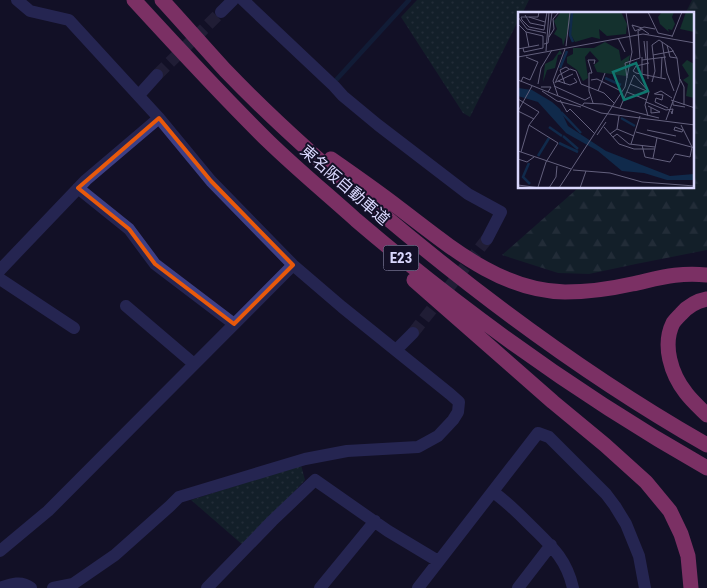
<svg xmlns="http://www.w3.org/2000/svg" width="707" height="588" font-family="'Roboto Condensed','Noto Sans JP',sans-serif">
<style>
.forest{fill:url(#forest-firs)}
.park{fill:url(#park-dots)}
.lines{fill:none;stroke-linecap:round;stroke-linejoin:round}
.stream{stroke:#102a4b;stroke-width:4.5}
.minor-tunnel{stroke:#312e47;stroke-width:12;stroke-dasharray:12 6;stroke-linecap:butt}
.minor{stroke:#3d3f85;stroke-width:12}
.highway{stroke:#fa57b0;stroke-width:15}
.marked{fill:none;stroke:#e8590c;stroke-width:4;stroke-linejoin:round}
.labels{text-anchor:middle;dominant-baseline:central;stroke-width:4;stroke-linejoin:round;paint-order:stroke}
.shield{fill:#131027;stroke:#9e9cbe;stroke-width:1}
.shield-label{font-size:15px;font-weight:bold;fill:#dad8fe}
.street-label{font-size:16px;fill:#dad8fe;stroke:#131027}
.inset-river{fill:none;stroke:#102a4b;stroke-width:2.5}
.inset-road{fill:none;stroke:#63607d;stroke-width:1}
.view{fill:#0f766e;fill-opacity:0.15;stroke:#0f766e;stroke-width:2.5}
.inset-edge{fill:none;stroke:#dad8fe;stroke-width:2.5}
</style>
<defs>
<pattern id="forest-firs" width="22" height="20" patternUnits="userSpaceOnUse" patternTransform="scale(1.25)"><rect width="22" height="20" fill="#14312e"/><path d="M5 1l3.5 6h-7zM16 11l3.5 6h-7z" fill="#364e4d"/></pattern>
<pattern id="park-dots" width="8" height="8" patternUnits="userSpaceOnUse" patternTransform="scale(1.25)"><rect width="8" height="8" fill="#14312e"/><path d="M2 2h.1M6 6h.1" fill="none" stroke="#364e4d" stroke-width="1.8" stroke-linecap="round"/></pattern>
</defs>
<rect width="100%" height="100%" fill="#131027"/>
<path class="forest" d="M692,0H707V250L636,264L589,274L558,273L502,255L578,188H693V14H685Z"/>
<path class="park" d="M417,0H529L522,14H520L519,19L470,117L463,113L401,17Z
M301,465L305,480L244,546L191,500Z"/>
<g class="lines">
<path class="stream" d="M337,79L409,0"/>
<path class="minor-tunnel" d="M157,75L221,12
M413,333L487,239"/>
<path class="minor" d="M17,0L30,11L69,20L159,118L211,181L293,265L342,307L450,394L459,402L458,412L453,420L438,436L418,447L347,451L305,459L179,497L170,506L115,555L73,584L53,588
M243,0L334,86L343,96L378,125L468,194L501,212L487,239
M221,12L233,0
M139,95L157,75
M78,188L129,229L155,264L234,324
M0,270L86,180L159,118
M0,279L74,328
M126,306L194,364
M396,350L413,333
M493,492C506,501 517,512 528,523C549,544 566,557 573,588
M0,551L48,511L293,265
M0,588C11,584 21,580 31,588
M207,588L272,521L315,480L388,531L438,561
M320,588L375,521
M418,588L538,433L549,437L606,494L615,506L626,524L639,556L645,588
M518,588L551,545"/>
<path class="highway" d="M134,0C178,48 222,96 269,142C297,169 327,194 356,220C465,313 582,397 707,468
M162,0C183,23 204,47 225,70C274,121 327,168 381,213C483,299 591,379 707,445
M331,159C354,175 377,191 399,208C448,245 500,291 565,292C587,292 610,289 632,284C660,278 678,272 707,275
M414,280L553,402L605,445L646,482L670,511L681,534L688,556L691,588
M707,299C696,301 688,306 681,314C678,317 675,320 673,323C662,345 671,374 686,393C692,401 700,408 707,415"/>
</g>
<path d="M0 0H707V588H0ZM159,118L211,181L293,265L234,324L155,264L129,229L78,188Z" fill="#131027" fill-opacity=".55" fill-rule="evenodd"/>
<path class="marked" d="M159,118L211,181L293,265L234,324L155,264L129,229L78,188Z"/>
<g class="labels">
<rect class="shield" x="383.5" y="245.5" width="35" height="25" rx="4"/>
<g class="shield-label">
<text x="401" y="258">E23</text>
</g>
<g class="street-label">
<text transform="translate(345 185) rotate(41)">東名阪自動車道</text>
</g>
</g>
<g transform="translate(518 12)">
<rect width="176" height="176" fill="#131027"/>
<path d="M168,0H176V20L162,17Z" fill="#14312e"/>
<path d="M43,0H103L109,12L108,22L89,24L81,17L82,27L74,25L57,30L53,23V9L45,34L44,27L36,22L39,17L36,9ZM144,0H156L154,5L157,12L154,18L150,17L151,20L142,12L140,5ZM87,30L101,38L103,49L112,43L108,64L79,60L76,53L81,49L72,39L67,45L70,66L65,69L59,58L49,51V45L55,42V36H76ZM42,38L44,42L40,43L37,56L29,58L25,70L27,52L35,48ZM169,48L176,52V86L168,84L170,72L165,68L171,64L164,53Z" fill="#14312e"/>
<path d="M0,76L14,78L34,90L42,97L50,114L88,139L152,164L176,162V168H149L126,161L104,159L80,139L48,121L20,90L0,84Z" fill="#102a4b"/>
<path class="inset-river" d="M54,0L52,23L55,30M42,56L49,39M87,66L103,73M43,100L63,121M103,106L117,114M31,115L44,124M45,124L60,137M41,131L60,140M20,144L31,126M11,151L5,165L12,172"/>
<path class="inset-road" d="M21,0L20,5H3L4,8L11,15L26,18L29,0M130,0L140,21L154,24M7,3L12,11L27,14M0,5L9,17L28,21M11,5L27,10M0,12L8,20L25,24V36L6,40L5,36M124,16L114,13L117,19L126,15L137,17M8,20L11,35M31,25L36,17L35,7L41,0M154,25L164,0M100,26L107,40M126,29L128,47M129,29L130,67M144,30L149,61L156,79M26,32L30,31L34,0M149,33L152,45L159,46M48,34L52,0M0,37L21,33M28,39L31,0M135,43L156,39M0,45L125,22L177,31M124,48L148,45M118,61L148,67M118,61L115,59L118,54L131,51M124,62V45M109,66L107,51L122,46L120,19L124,17L131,22M143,66L144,45M162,67L166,75V93M0,68L83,101L177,113M73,68L79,67L103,79M40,69L52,73L59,70L56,66M3,70L5,65L12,68L20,50L8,45M38,70L55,62M134,70L137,59L134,33L141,28L153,36L159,46L162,70L148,108M37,71L41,63L52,57L58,59L63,72L86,81L96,91M20,72L23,56L34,38M47,72L42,58L48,55L51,57M112,72L131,80M36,74L67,88L72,85M23,75H33L30,80M24,79L39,89L63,95M80,79L87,61M109,80L129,88M136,82L143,79L154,86M137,82L145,83L144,88L138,86L137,90L150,96M40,84L35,69L47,37M0,87L21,100L11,113L3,140M42,88L49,100L52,97L77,122M153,88L177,96M128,90L148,98L155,97L154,102L153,99M155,90V93L167,95M75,91L71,79V61H74L70,48H77L76,52M64,94L66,91L85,92L141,106M130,94L142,100L133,101V96M102,96L116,63L131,80L127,93L130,104M0,99L16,107M0,99L14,74M11,113L40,131L28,150M86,115L101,132L116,137H137M157,115L165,118L164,120L156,118ZM99,117L116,124M129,118L158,124M118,120L177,136M92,122L99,117L101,104M79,123L88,110M95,125L99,122L111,132L137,135M113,132L122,104M124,133L127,145L152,150L157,142L172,145L174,135L163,113M0,139L53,157M135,146L139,126M0,147L9,150L16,145M55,158L92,161L124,170L177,174M0,173L23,176M20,175L28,150M31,176L38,165L39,154M41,176L107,75L114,40L108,0M62,176L68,159"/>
<path class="view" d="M118,51L130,79L106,88L95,60Z"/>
<rect width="176" height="176" class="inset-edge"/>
</g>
</svg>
